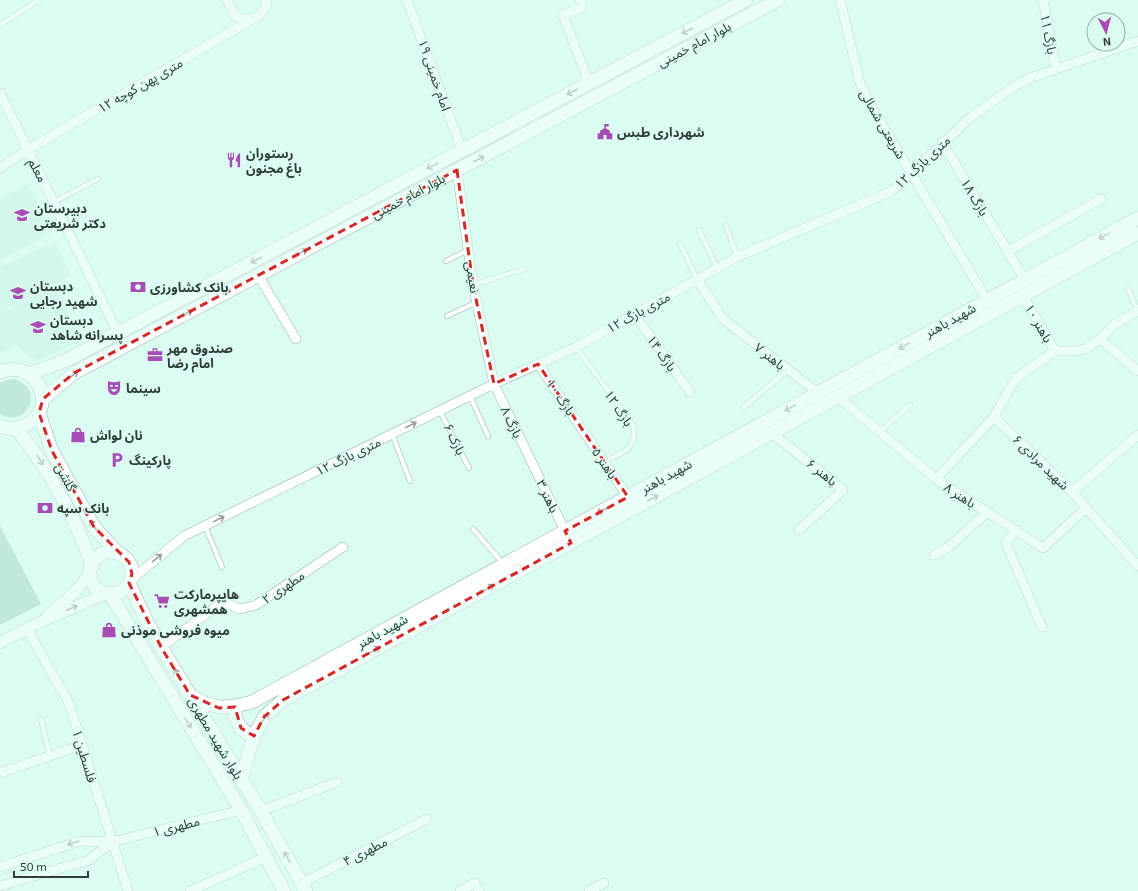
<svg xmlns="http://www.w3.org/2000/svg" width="1138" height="891" font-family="'Exo 2','Noto Sans Arabic',sans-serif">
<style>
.built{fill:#c8f2e4}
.green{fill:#9fd2c1}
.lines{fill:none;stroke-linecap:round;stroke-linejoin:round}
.service-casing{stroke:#96b5aa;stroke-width:5.5}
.minor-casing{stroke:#96b5aa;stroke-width:10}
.tertiary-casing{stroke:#96b5aa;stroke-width:12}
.secondary-casing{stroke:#96b5aa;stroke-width:14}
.service{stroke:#fff;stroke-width:4.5}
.minor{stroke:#fff;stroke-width:9}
.tertiary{stroke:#fff;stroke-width:11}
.secondary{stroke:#fff;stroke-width:13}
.oneway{stroke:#979e9b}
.marked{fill:none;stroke:#d62828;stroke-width:3;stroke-dasharray:8 5;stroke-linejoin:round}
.labels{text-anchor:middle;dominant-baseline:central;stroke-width:3;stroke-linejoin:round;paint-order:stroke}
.street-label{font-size:13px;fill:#2f3c37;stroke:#dbfcf0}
.poi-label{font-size:13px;font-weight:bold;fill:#2f3c37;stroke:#dbfcf0;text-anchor:start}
</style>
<rect width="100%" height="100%" fill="#dbfcf0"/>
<path class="built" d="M28,184L53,232L0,260V199Z
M55,242L71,275L0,312V267Z
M53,287L83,340L39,360L30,357L17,345L0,353V314Z"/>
<path class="green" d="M14,379C46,388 27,430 0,414V383L7,380Z
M0,526L41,604L0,625Z"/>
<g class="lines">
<defs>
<path id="service" d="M0,25L39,0
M54,202L98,179
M726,225L737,257
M699,230L717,268
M680,244L697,279
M446,261L468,250
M473,285L524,269
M1128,289L1138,311
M447,316L477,302
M576,347L633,425C638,449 623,453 604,461
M470,396L488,436
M744,407L788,370
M440,411L469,468
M879,432L910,405
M392,434L410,481
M205,526L222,567
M473,529L503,563
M41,719L50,756"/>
<path id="minor" d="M227,0L235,16C250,24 264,17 267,0
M407,0L462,151
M580,0L582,7L563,15L589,83
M840,0L860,83L874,111L987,300
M1043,0L1056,69
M0,93L118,333
M942,142L1025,280
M0,168L27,150L253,19
M457,170L473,285L494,384L565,531
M1008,251L1101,199
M258,275L296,339
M697,279L723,319L818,393
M1023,296L1055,351H1076L1087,348L1100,339L1115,324L1138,311
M634,314L690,392
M1100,339L1138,371
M538,364L628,497
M838,397L936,479L1043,548L1086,508
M994,417L1072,492L1138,566
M772,433L843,490L799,530
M936,479L994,417L1016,378L1055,351
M1072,492L1138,435
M1016,530L1006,543L1042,627
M934,555L950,546L987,512
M131,580L184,536L494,384L576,347L737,257L892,191L970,118L1013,87L1030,78L1056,69L1138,41
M27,629L69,703L128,891
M161,647L223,602L240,609L256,605L343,547
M0,773L82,745
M261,811L337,782
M0,867L80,841L112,842L241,810
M302,883L427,819
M0,886L89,860L112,842
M190,891L266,857
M460,891L475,883L479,891
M589,891L604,883"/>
<path id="tertiary" d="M48,615L76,591L90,572
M0,643L38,623L107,593"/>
<path id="secondary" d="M0,372C41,357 60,415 21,427C14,430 7,429 0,426
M29,374L67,360L746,0
M43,399L74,373L778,0
M39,413L52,451L94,527L119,554
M17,429C49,470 75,516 92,566
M90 573a21 21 0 1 1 42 0a21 21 0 1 1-42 0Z
M129,583L146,620L161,647L261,811L306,891
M110,594L241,810L284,891
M190,695C213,710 226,709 252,702L1138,218
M235,707C234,721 240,731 254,736
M241,779L254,736L264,717L283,700L1138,233"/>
</defs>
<use href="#service" class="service-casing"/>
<use href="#minor" class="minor-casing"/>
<use href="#tertiary" class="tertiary-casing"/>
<use href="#secondary" class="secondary-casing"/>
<use href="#service" class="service"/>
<use href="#minor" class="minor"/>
<use href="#tertiary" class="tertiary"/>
<use href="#secondary" class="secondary"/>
</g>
<defs><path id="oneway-shaft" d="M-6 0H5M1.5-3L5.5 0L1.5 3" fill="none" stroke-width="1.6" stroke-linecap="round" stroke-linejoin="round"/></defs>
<g class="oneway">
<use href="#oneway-shaft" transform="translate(687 31) rotate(152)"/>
<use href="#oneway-shaft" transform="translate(572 92) rotate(152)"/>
<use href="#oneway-shaft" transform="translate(479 159) rotate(-28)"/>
<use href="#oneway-shaft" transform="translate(432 166) rotate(152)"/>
<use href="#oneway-shaft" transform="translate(1104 236) rotate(151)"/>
<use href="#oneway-shaft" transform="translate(302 252) rotate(-28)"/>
<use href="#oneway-shaft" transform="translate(256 260) rotate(152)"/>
<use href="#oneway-shaft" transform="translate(187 313) rotate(-28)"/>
<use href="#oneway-shaft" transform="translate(904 346) rotate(151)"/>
<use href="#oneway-shaft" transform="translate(73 375) rotate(-36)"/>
<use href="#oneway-shaft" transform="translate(790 408) rotate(151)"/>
<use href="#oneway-shaft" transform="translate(411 425) rotate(-26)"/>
<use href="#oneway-shaft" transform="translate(40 460) rotate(59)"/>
<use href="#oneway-shaft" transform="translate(653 498) rotate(-29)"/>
<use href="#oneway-shaft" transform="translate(602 511) rotate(151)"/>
<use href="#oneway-shaft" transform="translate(219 519) rotate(-26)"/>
<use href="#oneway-shaft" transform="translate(93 525) rotate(-124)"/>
<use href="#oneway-shaft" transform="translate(157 558) rotate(-39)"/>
<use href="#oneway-shaft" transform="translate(489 588) rotate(-29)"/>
<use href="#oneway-shaft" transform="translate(72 608) rotate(-23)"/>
<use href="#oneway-shaft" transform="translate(375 650) rotate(-29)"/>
<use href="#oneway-shaft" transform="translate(177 674) rotate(-121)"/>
<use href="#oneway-shaft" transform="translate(265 718) rotate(-50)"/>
<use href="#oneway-shaft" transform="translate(188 723) rotate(59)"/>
<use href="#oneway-shaft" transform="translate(73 843) rotate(162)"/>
<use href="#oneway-shaft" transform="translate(287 857) rotate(-119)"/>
</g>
<path d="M0 0H1138V891H0ZM457,170L473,285L494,384L538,364L628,497L565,531L571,543L283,700L264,717L254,736L241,728L235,707L219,708L190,695L161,647L129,583L132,574L129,562L94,527L52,451L39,413L43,399L74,373Z" fill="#dbfcf0" fill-opacity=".55" fill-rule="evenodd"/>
<path class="marked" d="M457,170L473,285L494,384L538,364L628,497L565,531L571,543L283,700L264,717L254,736L241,728L235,707L219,708L190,695L161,647L129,583L132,574L129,562L94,527L52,451L39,413L43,399L74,373Z"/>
<defs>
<symbol id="civic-bare" viewBox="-9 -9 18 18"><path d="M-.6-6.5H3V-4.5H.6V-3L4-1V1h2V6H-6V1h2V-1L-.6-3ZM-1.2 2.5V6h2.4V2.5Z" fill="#a84cb6" stroke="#dbfcf0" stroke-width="2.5" paint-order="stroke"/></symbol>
<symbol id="restaurant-bare" viewBox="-9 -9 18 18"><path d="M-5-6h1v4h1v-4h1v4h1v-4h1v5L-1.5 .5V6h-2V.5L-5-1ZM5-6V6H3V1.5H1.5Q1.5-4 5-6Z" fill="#a84cb6" stroke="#dbfcf0" stroke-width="2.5" paint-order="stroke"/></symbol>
<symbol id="school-bare" viewBox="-9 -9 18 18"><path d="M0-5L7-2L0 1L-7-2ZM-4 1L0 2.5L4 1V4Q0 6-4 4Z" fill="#a84cb6" stroke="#dbfcf0" stroke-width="2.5" paint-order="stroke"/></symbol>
<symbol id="bank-bare" viewBox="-9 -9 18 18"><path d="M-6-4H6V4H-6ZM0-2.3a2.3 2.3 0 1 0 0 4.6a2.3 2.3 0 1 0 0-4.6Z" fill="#a84cb6" stroke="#dbfcf0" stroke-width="2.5" paint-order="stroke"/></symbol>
<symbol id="office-bare" viewBox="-9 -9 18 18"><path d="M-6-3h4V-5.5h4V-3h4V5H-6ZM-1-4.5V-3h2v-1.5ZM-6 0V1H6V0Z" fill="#a84cb6" stroke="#dbfcf0" stroke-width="2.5" paint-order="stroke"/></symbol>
<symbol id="theatre-bare" viewBox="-9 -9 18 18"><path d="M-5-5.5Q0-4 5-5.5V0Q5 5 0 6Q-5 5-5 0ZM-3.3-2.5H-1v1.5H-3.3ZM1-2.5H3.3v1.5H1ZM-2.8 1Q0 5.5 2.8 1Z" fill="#a84cb6" stroke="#dbfcf0" stroke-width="2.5" paint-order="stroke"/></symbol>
<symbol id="shop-bare" viewBox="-9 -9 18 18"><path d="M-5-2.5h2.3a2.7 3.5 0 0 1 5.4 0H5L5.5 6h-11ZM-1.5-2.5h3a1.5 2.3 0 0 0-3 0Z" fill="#a84cb6" stroke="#dbfcf0" stroke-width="2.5" paint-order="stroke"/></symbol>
<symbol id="parking-bare" viewBox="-9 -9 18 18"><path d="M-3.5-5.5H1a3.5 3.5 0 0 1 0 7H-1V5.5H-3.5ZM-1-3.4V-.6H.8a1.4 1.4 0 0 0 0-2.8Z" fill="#a84cb6" stroke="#dbfcf0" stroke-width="2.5" paint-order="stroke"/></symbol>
<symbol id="supermarket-bare" viewBox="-9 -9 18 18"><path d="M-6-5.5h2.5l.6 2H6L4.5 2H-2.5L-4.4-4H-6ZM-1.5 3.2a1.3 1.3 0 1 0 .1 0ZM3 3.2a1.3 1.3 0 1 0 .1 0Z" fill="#a84cb6" stroke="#dbfcf0" stroke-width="2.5" paint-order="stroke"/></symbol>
</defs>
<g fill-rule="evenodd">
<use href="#civic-bare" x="594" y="121" width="22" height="22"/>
<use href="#restaurant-bare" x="223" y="149" width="22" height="22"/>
<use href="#school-bare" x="11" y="204" width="22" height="22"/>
<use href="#bank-bare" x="127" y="276" width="22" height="22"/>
<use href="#school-bare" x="7" y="282" width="22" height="22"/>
<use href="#school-bare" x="27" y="316" width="22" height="22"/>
<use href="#office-bare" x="144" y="344" width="22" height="22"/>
<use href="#theatre-bare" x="103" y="377" width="22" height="22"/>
<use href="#shop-bare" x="67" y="424" width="22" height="22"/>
<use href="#parking-bare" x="106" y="449" width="22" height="22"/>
<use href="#bank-bare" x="34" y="497" width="22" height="22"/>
<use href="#supermarket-bare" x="151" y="590" width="22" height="22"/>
<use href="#shop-bare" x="98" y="619" width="22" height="22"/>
</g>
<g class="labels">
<g class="street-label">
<text transform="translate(1049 34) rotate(79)">بازگ ۱۱</text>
<text transform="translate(694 44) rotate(-28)">بلوار امام خمینی</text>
<text transform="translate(435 75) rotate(71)">امام خمینی ۱۹</text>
<text transform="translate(140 85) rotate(-30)">۱۲ متری پهن کوچه</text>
<text transform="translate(883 124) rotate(60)">شریعتی شمالی</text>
<text transform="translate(922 162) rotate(-43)">۱۲ متری بازگ</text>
<text transform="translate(38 170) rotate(62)">معلم</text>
<text transform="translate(408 196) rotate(-28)">بلوار امام خمینی</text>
<text transform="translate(975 197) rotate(59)">بازگ ۱۸</text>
<text transform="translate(473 277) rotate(81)">نعیمی</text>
<text transform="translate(638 312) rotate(-29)">۱۲ متری بازگ</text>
<text transform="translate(950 320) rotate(-29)">شهید باهنر</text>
<text transform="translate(1039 323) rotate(60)">باهنر ۱۰</text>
<text transform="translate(662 353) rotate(55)">بازگ ۱۴</text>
<text transform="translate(770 356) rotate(38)">باهنر ۷</text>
<text transform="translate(561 397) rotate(56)">بازگ ۱۰</text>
<text transform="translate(619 408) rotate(56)">بازگ ۱۲</text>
<text transform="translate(512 422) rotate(64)">بازگ ۸</text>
<text transform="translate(455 439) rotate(64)">بازک ۶</text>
<text transform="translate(348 456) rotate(-26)">۱۲ متری بازگ</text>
<text transform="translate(1041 462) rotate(44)">شهید مرادی ۶</text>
<text transform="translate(605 463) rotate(56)">باهنر ۵</text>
<text transform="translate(822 472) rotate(38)">باهنر ۶</text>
<text transform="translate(666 476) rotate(-29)">شهید باهنر</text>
<text transform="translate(66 477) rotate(61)">گلشن</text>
<text transform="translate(960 495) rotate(33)">باهنر ۸</text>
<text transform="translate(548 496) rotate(64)">باهنر ۳</text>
<text transform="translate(283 587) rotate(-34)">مطهری ۲</text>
<text transform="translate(382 631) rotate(-29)">شهید باهنر</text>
<text transform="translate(216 738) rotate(59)">بلوار شهید مطهری</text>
<text transform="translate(85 756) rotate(73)">فلسطین ۱</text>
<text transform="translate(176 826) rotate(-14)">مطهری ۱</text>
<text transform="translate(365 851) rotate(-27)">مطهری ۴</text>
</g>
<g class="poi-label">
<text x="617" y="132">شهرداری طبس</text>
<text x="246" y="153">رستوران<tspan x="246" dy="15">باغ مجنون</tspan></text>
<text x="34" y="208">دبیرستان<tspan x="34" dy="15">دکتر شریعتی</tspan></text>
<text x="30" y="286">دبستان<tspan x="30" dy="15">شهید رجایی</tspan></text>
<text x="150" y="287">بانک کشاورزی</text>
<text x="50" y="320">دبستان<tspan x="50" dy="15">پسرانه شاهد</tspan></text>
<text x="167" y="348">صندوق مهر<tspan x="167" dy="15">امام رضا</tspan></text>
<text x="126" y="388">سینما</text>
<text x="90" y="435">نان لواش</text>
<text x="129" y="460">پارکینگ</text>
<text x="57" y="508">بانک سپه</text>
<text x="174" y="594">هايپرماركت<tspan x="174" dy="15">همشهری</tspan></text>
<text x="121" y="630">میوه فروشی موذنی</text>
</g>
</g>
<g transform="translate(1106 32) rotate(174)"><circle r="19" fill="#dbfcf0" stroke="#96afa6"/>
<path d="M0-3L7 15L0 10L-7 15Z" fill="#a84cb6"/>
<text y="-6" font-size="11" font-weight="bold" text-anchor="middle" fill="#2f3c37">N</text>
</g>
<path d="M14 871v6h74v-6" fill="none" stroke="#2f3c37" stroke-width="2"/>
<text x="20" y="871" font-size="12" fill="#2f3c37" stroke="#dbfcf0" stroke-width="3" paint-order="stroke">50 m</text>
</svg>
